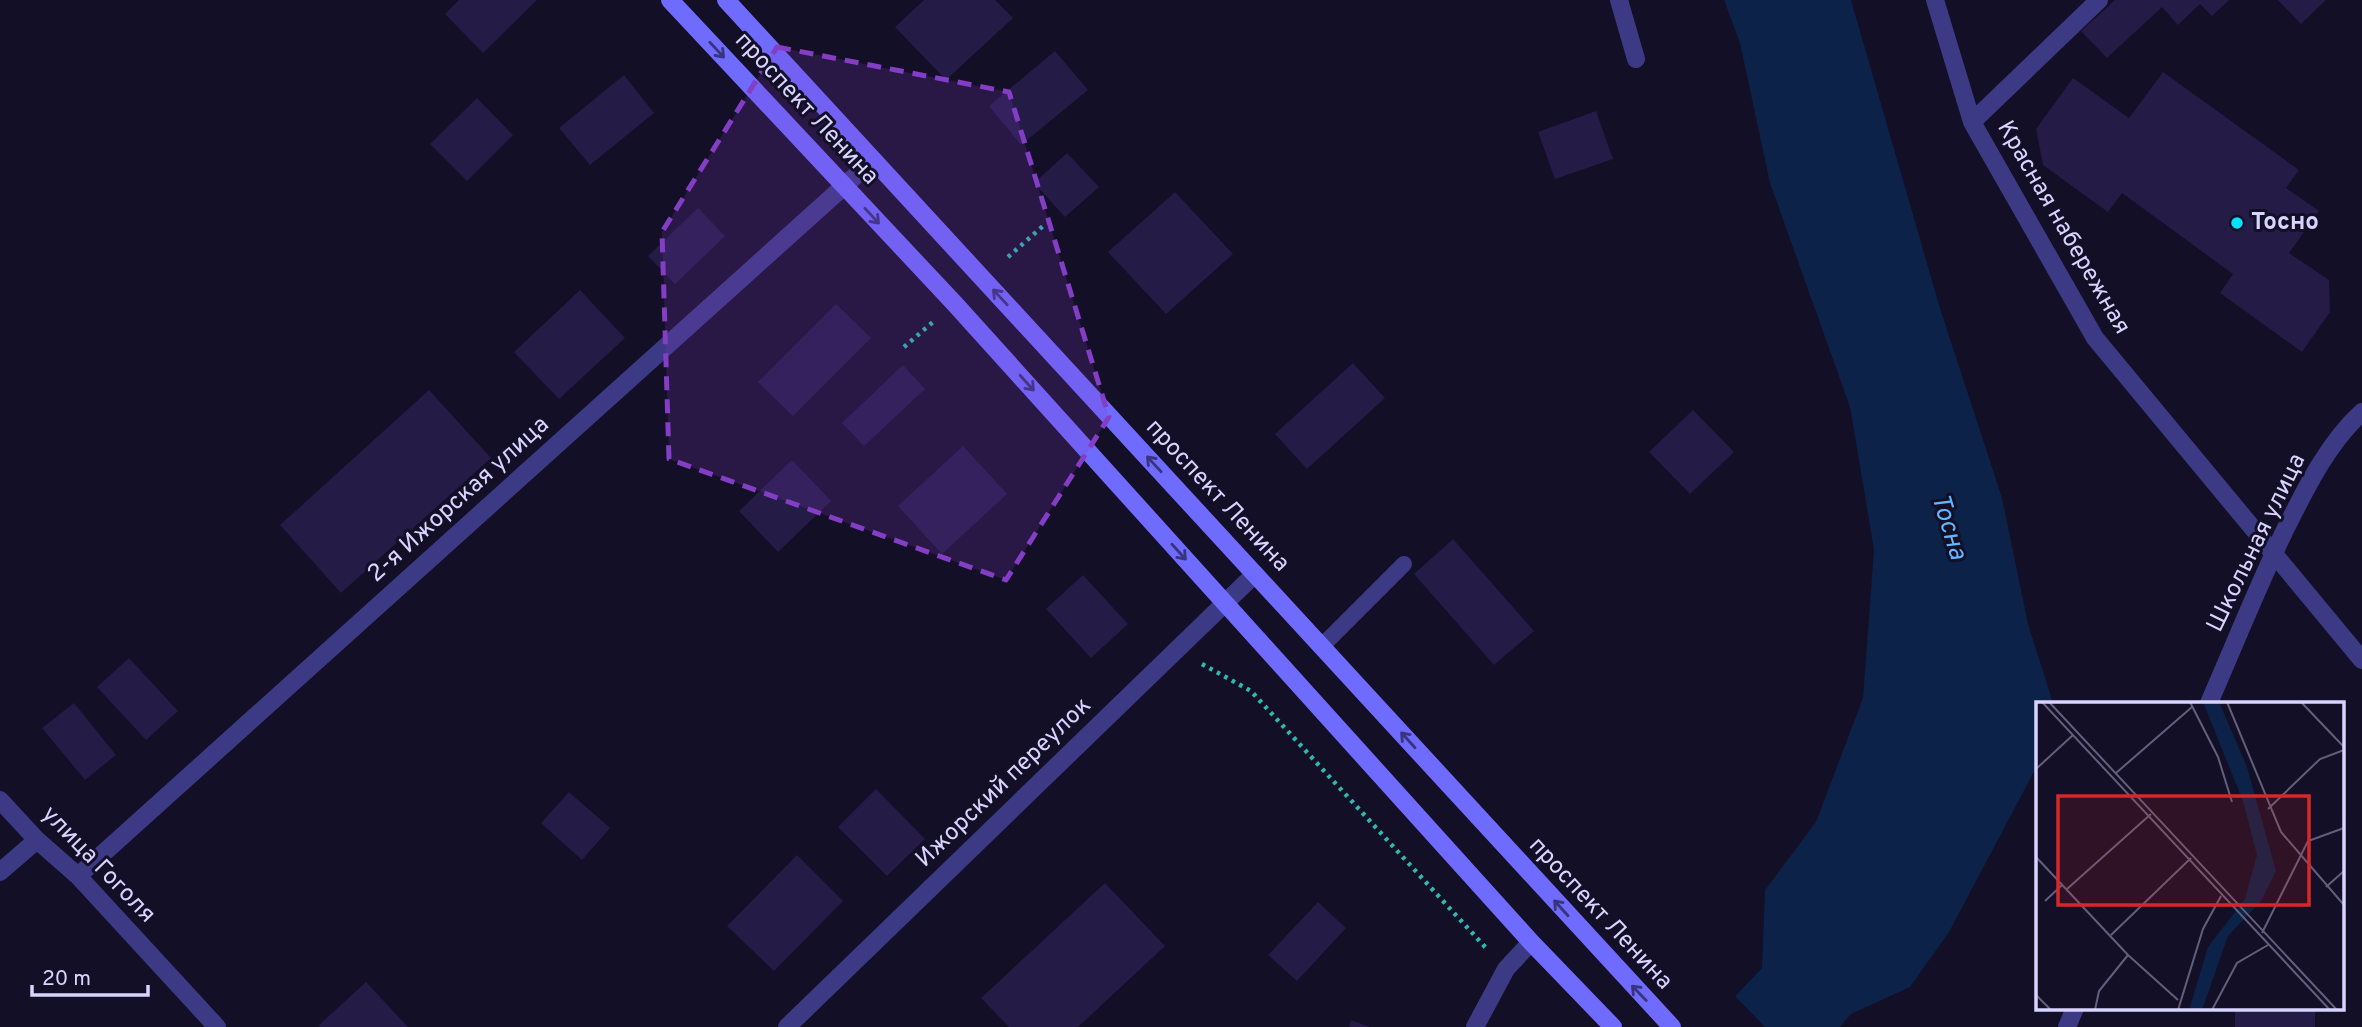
<svg xmlns="http://www.w3.org/2000/svg" width="2362" height="1027" font-family="Overpass,sans-serif">
<style>
.water{fill:#0c2248}
.pier{fill:#130f26}
.building{fill:#241b47}
.lines{fill:none;stroke-linecap:round;stroke-linejoin:round}
.path{stroke:#2fb8b0;stroke-width:4.5;stroke-dasharray:3.5 5;stroke-linecap:butt}
.service{stroke:#3d3a85;stroke-width:16}
.minor{stroke:#3d3a85;stroke-width:18}
.tertiary{stroke:#3d3a85;stroke-width:18}
.secondary{stroke:#6f6bff;stroke-width:18}
.oneway{stroke:#38347d}
.marked{fill:#843dc5;fill-opacity:0.2;stroke:#843dc5;stroke-width:5;stroke-dasharray:14 9;stroke-linejoin:round}
.poi-dot{fill:#00e5ff;stroke:#130f26;stroke-width:2.5}
.labels{text-anchor:middle;dominant-baseline:central;stroke-width:6;stroke-linejoin:round;paint-order:stroke}
.street-label{font-size:24px;fill:#d9d4ff;stroke:#130f26}
.poi-label{font-size:24px;font-weight:bold;fill:#d9d4ff;stroke:#130f26;text-anchor:start}
.water-label{font-size:26px;font-style:italic;fill:#62b6ff;stroke:#130f26}
.inset-road{fill:none;stroke:#625e7d;stroke-width:2}
.view{fill:#d62828;fill-opacity:0.15;stroke:#d62828;stroke-width:3.5}
.inset-edge{fill:none;stroke:#d9d4ff;stroke-width:3.5}
</style>
<rect width="100%" height="100%" fill="#130f26"/>
<path class="water" d="M1724,0H1851L1939,305L2002,498L2028,624L2053,703H2038V760L2036,768L1949,932L1910,987L1851,1014L1840,1027H1706L1762,968L1765,890L1816,822L1863,698L1874,550L1850,407L1770,183L1740,43Z"/>
<path class="pier" d="M1733,994L1765,1027H1703Z"/>
<path class="building" d="M459,0H537L483,53L445,14Z
M924,0H995L1013,18L946,80L895,27Z
M2115,0H2229L2212,16L2200,4L2178,25L2162,7L2107,58L2081,31Z
M2278,0H2326L2301,24Z
M1055,51L1088,90L1021,145L989,106Z
M2163,72L2299,170L2286,188L2319,211L2289,253L2329,280L2330,312L2302,352L2220,293L2233,274L2122,193L2108,212L2043,165L2036,129L2073,78L2129,118Z
M624,75L654,113L590,165L559,128Z
M477,98L513,135L467,181L430,144Z
M1596,111L1613,159L1555,179L1538,132Z
M1067,153L1099,187L1065,217L1034,183Z
M1175,192L1233,254L1166,314L1108,252Z
M698,208L725,236L675,284L648,256Z
M580,290L625,338L559,399L514,352Z
M836,304L871,338L793,416L758,382Z
M1353,363L1385,398L1307,469L1275,434Z
M903,365L925,389L864,446L842,423Z
M429,390L491,458L341,593L280,525Z
M1693,410L1734,452L1690,494L1649,452Z
M963,446L1007,494L942,554L898,506Z
M792,460L831,501L778,552L739,511Z
M1453,539L1534,631L1494,665L1414,574Z
M1083,575L1128,624L1091,658L1046,609Z
M129,658L178,711L146,740L97,687Z
M74,703L116,755L85,780L42,728Z
M876,789L925,839L887,876L838,827Z
M569,792L610,828L582,860L541,823Z
M797,855L843,901L774,971L727,926Z
M1105,883L1165,946L1078,1027H1009L981,998Z
M1318,902L1346,928L1297,981L1268,955Z
M366,982L408,1027H320L319,1025Z
M2235,1008H2315V1027H2235Z
M1351,1020L1370,1027H1349Z"/>
<g class="lines">
<path class="path" d="M1008,257L1043,226
M904,347L933,322
M1202,664L1251,691L1486,948"/>
<path class="service" d="M1322,646L1404,564"/>
<path class="minor" d="M1619,0L1636,59
M1935,0L1972,122L2095,338L2362,660
M1972,122L2099,0
M0,800L37,840L78,876L217,1027
M0,872L37,840
M78,876L873,160
M787,1027L1255,574
M1475,1027L1506,969L1531,942"/>
<path class="tertiary" d="M2209,703C2234,646 2257,588 2284,532C2305,490 2327,444 2362,412
M2067,1027L2075,1008"/>
<path class="secondary" d="M670,0L955,304L1531,942L1613,1027
M726,0L1672,1027"/>
</g>
<defs><path id="oneway-shaft" d="M-6 0H5M1.5-3L5.5 0L1.5 3" fill="none" stroke-width="1.6" stroke-linecap="round" stroke-linejoin="round" transform="scale(1.75)"/></defs>
<g class="oneway">
<use href="#oneway-shaft" transform="translate(717 50) rotate(47)"/>
<use href="#oneway-shaft" transform="translate(872 216) rotate(47)"/>
<use href="#oneway-shaft" transform="translate(1000 297) rotate(-133)"/>
<use href="#oneway-shaft" transform="translate(1027 383) rotate(48)"/>
<use href="#oneway-shaft" transform="translate(1154 464) rotate(-133)"/>
<use href="#oneway-shaft" transform="translate(1179 552) rotate(48)"/>
<use href="#oneway-shaft" transform="translate(1408 740) rotate(-132)"/>
<use href="#oneway-shaft" transform="translate(1561 908) rotate(-132)"/>
<use href="#oneway-shaft" transform="translate(1639 993) rotate(-134)"/>
</g>
<path class="marked" d="M777,47L1009,92L1109,417L1006,580L669,459L662,232Z"/>
<circle class="poi-dot" cx="2237" cy="223" r="7"/>
<g class="labels">
<g class="street-label">
<text transform="translate(806 109) rotate(47)">проспект Ленина</text>
<text transform="translate(2063 228) rotate(60)">Красная набережная</text>
<text transform="translate(1217 496) rotate(47)">проспект Ленина</text>
<text transform="translate(459 500) rotate(-42)">2-я Ижорская улица</text>
<text transform="translate(2257 543) rotate(-64)">Школьная улица</text>
<text transform="translate(1004 783) rotate(-44)">Ижорский переулок</text>
<text transform="translate(98 865) rotate(46)">улица Гоголя</text>
<text transform="translate(1600 914) rotate(47)">проспект Ленина</text>
</g>
<g class="poi-label">
<text x="2251" y="223">Тосно</text>
</g>
<g class="water-label">
<text transform="translate(1948 527) rotate(73)">Тосна</text>
</g>
</g>
<g transform="translate(2036 702)">
<rect width="308" height="308" fill="#130f26"/>
<path d="M167,0H183L211,65L240,169L225,199L192,234L166,308H153L172,245L209,197L221,153L207,99Z" fill="#0c2248"/>
<path class="inset-road" d="M6,0L294,308M13,0L301,308M154,0L182,55L196,100M191,0L245,130L308,203M265,0L308,45M0,67L37,33M80,71L156,5M232,107L284,57L308,48M0,155L92,253L142,298M290,185L308,169M31,187L115,112M9,199L26,183M226,231L272,139L308,126M75,233L155,156M0,293L15,308M59,308L63,289L92,253M142,308L167,227L185,194M176,308L201,261L232,243"/>
<path class="view" d="M22,94H273V203H22Z"/>
<rect width="308" height="308" class="inset-edge"/>
</g>
<path d="M32 985v10h116v-10" fill="none" stroke="#d9d4ff" stroke-width="3.5"/>
<text x="42" y="985" font-size="21" fill="#d9d4ff" stroke="#130f26" stroke-width="5" paint-order="stroke">20 m</text>
</svg>
